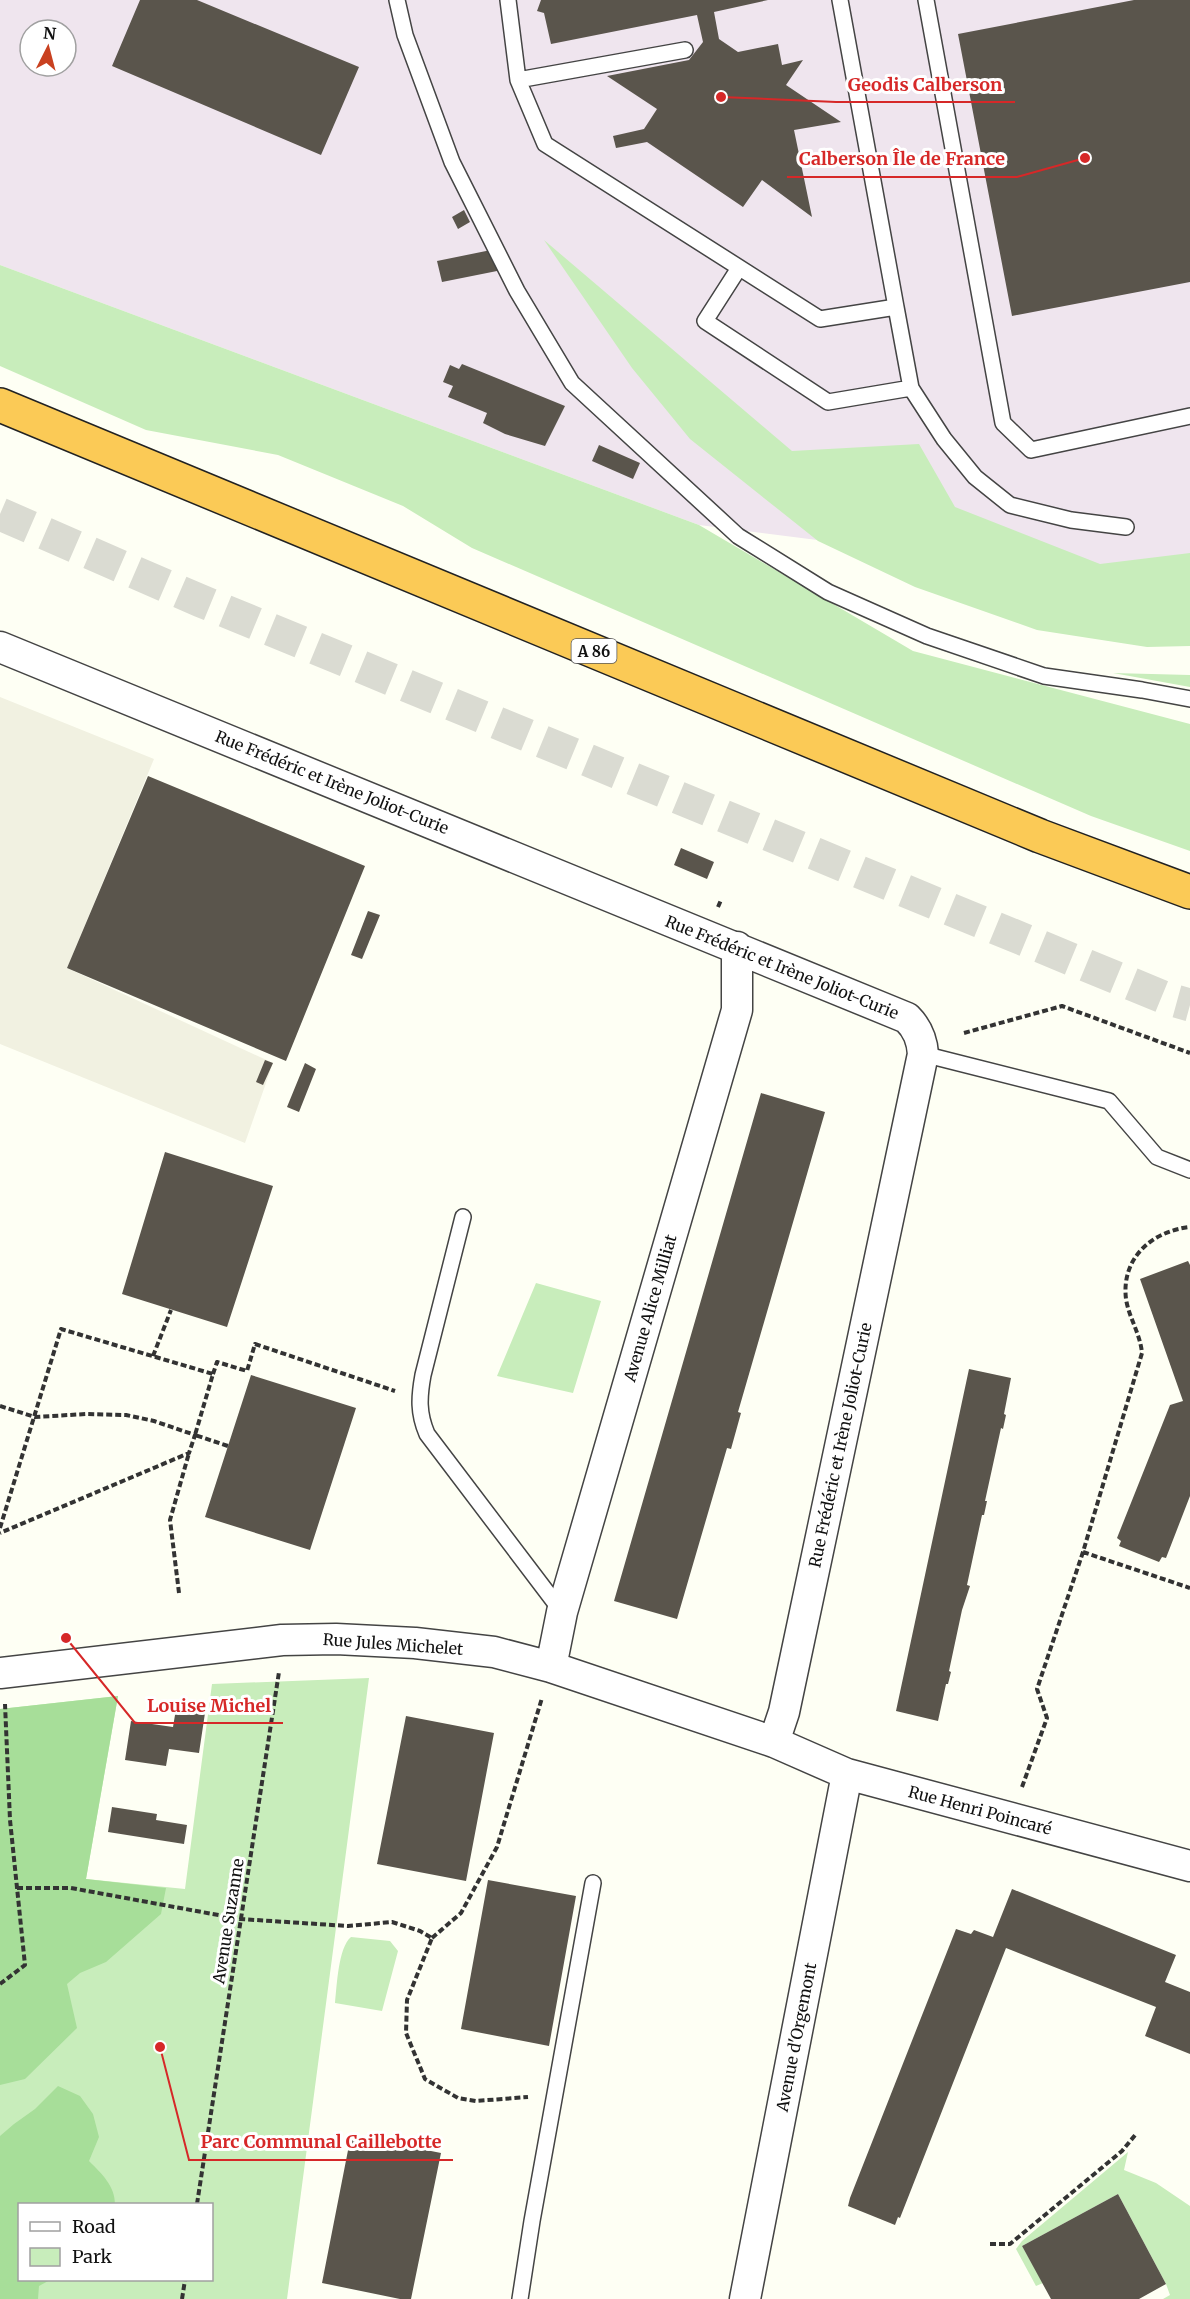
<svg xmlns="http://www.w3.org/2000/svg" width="1190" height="2299" font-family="Merriweather,serif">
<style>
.industrial{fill:#efe5ee;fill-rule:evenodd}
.green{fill:#c8edbb;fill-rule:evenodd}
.forest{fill:#a7de99}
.plaza{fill:#f1f1e1}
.building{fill:#5a554c}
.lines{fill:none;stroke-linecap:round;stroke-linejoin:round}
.motorway-tunnel{stroke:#dadbd2;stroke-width:33;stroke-dasharray:33 16;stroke-linecap:butt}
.service-casing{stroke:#444;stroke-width:18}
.minor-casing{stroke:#444;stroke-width:33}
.motorway-casing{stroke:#222;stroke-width:36}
.path{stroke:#333;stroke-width:4;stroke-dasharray:6 3;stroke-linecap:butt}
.service{stroke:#fff;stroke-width:15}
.minor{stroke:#fff;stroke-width:30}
.motorway{stroke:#fbca56;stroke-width:33}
.labels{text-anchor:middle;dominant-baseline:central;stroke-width:6;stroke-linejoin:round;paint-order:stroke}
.shield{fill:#fff;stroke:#585858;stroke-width:1.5}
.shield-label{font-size:15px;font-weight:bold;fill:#111}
.street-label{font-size:16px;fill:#111;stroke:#fff}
.leader{fill:none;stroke:#d62828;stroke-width:2}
.callout-dot{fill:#d62828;stroke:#fff;stroke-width:2}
.callout-label{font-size:18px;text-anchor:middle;font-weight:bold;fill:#d62828;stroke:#fff;stroke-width:6;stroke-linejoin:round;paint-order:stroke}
</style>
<rect width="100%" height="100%" fill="#fefff4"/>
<path class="industrial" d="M0,0H1190V574L1124,579L699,525L0,265ZM30,30H66V66H30Z"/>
<path class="green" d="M544,240L792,451L919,444L955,507L1100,564L1190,553V646L1147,647L1037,630L915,587L818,541L690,439L632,368Z
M0,265L699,525L913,651L1190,724V851L1091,816L472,548L403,506L278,455L146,430L0,366Z
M1113,673L1190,675V687Z
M536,1283L601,1301L573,1393L497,1376Z
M369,1678L287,2299H0V1709L118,1696L86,1879L185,1889L212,1684ZM20,2204H212V2280H20Z
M351,1937L390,1941L398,1951L382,2011L335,2003C337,1986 338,1948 351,1937Z
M1128,2152L1124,2170L1156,2183L1190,2206V2299H1163L1170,2295L1166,2284L1118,2194L1022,2246L1043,2283L1036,2286L1016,2249L1022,2241Z"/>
<path class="forest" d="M118,1696L86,1879L166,1888L161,1914L106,1962L80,1973L67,1984L77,2028L25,2079L0,2085V1709Z
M58,2086L80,2096L93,2114L99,2137L89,2161C102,2174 115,2186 115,2204H20V2280H50L39,2286L38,2299H0V2136L14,2124L35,2109Z"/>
<path class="plaza" d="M0,697L154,759L67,968L273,1063L245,1143L0,1044Z"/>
<path class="building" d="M140,0H197L359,67L321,155L112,66Z
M541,0H768L714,12L719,39L738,52L778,44L782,65L803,60L786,85L841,122L794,130L812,217L762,180L743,207L647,142L616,148L613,136L644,129L657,109L607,76L689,60L703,42L697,15L551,44L544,13L537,11Z
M1134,0H1190V282L1012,316L958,34Z
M464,210L470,222L458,229L452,217Z
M491,250L502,270L442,282L437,261Z
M462,364L565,406L545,446L505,434L483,423L487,413L448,397L453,386L443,382L450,365L459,369Z
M599,445L640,463L633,479L592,461Z
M148,776L365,866L286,1061L67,968Z
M681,848L714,862L707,879L674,865Z
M368,911L380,915L362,959L351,955Z
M265,1060L273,1063L263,1085L256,1082Z
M305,1063L316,1069L299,1112L287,1107Z
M761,1093L825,1112L738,1412L741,1413L731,1449L727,1448L677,1619L614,1601Z
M165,1152L273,1186L227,1327L122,1294Z
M1188,1261L1190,1265V1496L1166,1558L1162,1557L1159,1562L1119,1546L1121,1541L1117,1538L1170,1405L1183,1401L1140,1279Z
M969,1369L1011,1378L1004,1414L1006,1415L1003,1429L1001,1428L985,1501H987L984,1515H982L967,1585L970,1586L962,1610L949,1671L951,1672L948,1684H946L938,1721L896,1711Z
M251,1375L356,1408L310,1550L205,1517Z
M176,1709L205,1713L199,1753L169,1749L166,1766L125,1760L131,1721L173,1727Z
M406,1716L494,1733L466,1881L377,1864Z
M112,1807L157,1814L156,1820L187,1825L184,1844L108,1832Z
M488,1880L576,1896L549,2046L461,2029Z
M1012,1889L1176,1955L1165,1982L1190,1992V2054L1145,2036L1156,2007L1006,1948L900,2218L898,2217L895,2225L848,2206L850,2198L956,1929L971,1934L974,1930L993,1937Z
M351,2135L441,2153L411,2299H400L322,2283Z
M1118,2194L1166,2284L1139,2299H1051L1022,2246Z"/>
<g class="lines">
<path class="motorway-tunnel" d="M0,514L201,601L1168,999L1190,1005"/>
<defs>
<path id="service" d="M397,0L405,35L452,162L517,291L572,383L738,536L828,592L927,636L1044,676L1142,690L1190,699
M508,0L518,80L545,144L820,319L896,307L911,388L828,402L705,321L739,268
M840,0L896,307
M926,0L1003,423L1031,450L1190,416
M518,80L685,50
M911,388L944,439L975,477L1010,505L1071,520L1126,527
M923,1054L1109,1101L1157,1157L1190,1170
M463,1217L423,1375C419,1397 418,1413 427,1434L562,1612
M520,2299L532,2221L593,1883"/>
<path id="minor" d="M0,647L907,1018C918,1029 922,1040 923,1054L784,1712L774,1742
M551,1667L562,1612L737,1010V947
M0,1673L282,1640L336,1639L415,1643L494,1652L551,1667L774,1742L847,1774L1190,1866
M745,2299L847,1774"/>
<path id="motorway" d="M0,405L1040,836L1190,892"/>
</defs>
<use href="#service" class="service-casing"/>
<use href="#minor" class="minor-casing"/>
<use href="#motorway" class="motorway-casing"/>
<path class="path" d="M718,907L721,900
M964,1033L1062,1006L1190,1053
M153,1356L171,1310
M213,1374L217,1362L247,1371L255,1344L395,1391
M0,1406L35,1417L86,1414L126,1415L154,1421L195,1435L189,1453L0,1533
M0,1528L61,1329L213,1374L195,1435L228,1446
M1083,1552L1190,1588
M179,1593L170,1520L189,1453
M1022,1787L1047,1718L1037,1689L1083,1552L1142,1353C1140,1333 1129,1318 1126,1299C1121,1258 1152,1231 1190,1227
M17,1888H71L240,1919L348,1926L392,1922L420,1931L432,1938L407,2000L406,2033L425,2079L458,2098L476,2101L528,2097
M432,1938L461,1913L497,1847L542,1698
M0,1984L25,1965L10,1820L5,1704
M197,2204L279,1672
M990,2244H1010L1122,2151L1136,2134
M182,2299L185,2280"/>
<use href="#service" class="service"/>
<use href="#minor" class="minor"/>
<use href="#motorway" class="motorway"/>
</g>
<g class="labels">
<rect class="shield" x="571.5" y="639" width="45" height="24" rx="4.5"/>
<g class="shield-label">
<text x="594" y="651">A 86</text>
</g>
<g class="street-label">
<text transform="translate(332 782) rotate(22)">Rue Frédéric et Irène Joliot-Curie</text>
<text transform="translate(782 967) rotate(22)">Rue Frédéric et Irène Joliot-Curie</text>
<text transform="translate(650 1308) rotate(-74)">Avenue Alice Milliat</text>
<text transform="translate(840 1445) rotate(-78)">Rue Frédéric et Irène Joliot-Curie</text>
<text transform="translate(393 1644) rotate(4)">Rue Jules Michelet</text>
<text transform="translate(980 1810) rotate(15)">Rue Henri Poincaré</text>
<text transform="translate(228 1921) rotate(-81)">Avenue Suzanne</text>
<text transform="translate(796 2037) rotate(-79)">Avenue d'Orgemont</text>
</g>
</g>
<path class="leader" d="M721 97L836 102H1015M1085 158L1017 177H787M66 1638L135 1723H283M160 2047L189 2160H453"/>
<g class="callout-dot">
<circle cx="721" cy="97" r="6"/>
<circle cx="1085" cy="158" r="6"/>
<circle cx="66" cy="1638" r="6"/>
<circle cx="160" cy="2047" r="6"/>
</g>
<g class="callout-label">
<text x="925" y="91">Geodis Calberson</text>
<text x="902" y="165">Calberson Île de France</text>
<text x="209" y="1712">Louise Michel</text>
<text x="321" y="2148">Parc Communal Caillebotte</text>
</g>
<rect x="18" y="2203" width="195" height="78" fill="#ffffff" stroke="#a0a0a0" stroke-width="1.5"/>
<rect x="30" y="2222" width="30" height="9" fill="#ffffff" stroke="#a0a0a0" stroke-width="1.5"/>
<text x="72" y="2233" font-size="18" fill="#111111">Road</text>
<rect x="30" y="2248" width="30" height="18" fill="#c8edbb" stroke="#a0a0a0" stroke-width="1.5"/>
<text x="72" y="2263" font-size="18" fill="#111111">Park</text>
<g transform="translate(48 48) rotate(6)"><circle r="28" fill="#ffffff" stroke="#a0a0a0" stroke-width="1.5"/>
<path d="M0-4.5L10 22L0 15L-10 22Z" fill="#c94120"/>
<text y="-9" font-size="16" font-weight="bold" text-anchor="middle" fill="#111111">N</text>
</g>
</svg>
